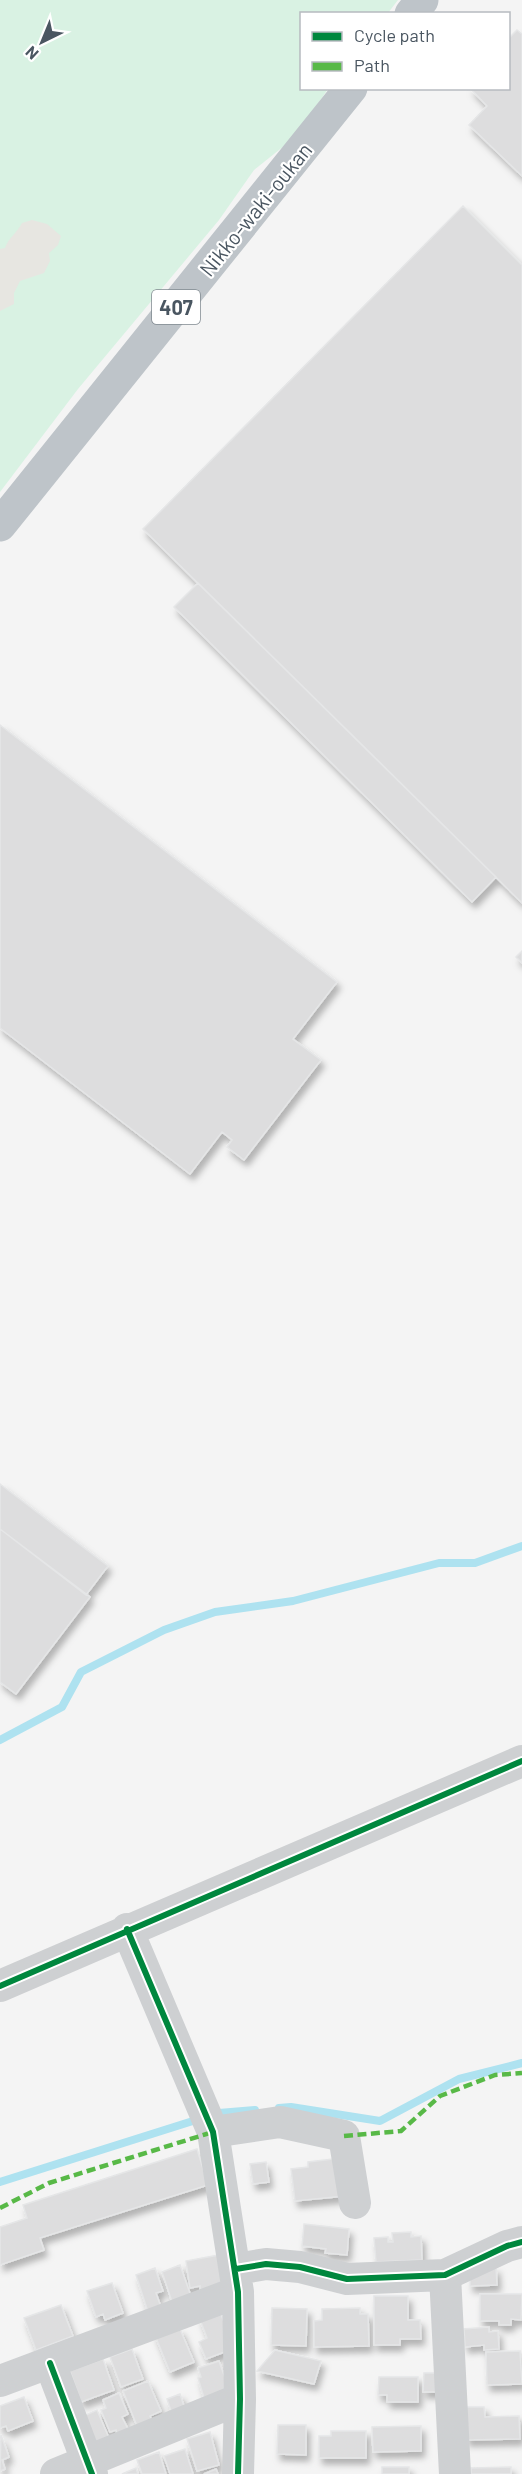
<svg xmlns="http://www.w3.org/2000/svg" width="522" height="2474" font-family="Barlow,sans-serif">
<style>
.green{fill:#d9f2e3}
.sand{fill:#e7e6e1}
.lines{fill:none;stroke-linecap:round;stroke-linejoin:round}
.stream{stroke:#aee2f0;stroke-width:8}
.building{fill:#ddddde;stroke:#e5e6e7;stroke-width:1.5;filter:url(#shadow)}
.minor{stroke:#ced0d2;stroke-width:32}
.highway{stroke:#bec4c9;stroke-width:33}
.quiet{stroke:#58b947;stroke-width:4.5;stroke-dasharray:9 4.5;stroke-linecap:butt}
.cycleway-casing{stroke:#fff;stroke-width:10}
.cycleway{stroke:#00873e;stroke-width:6}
.labels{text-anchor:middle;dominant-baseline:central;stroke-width:4.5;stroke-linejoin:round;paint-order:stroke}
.shield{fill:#fff;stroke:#808990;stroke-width:1.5}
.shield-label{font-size:20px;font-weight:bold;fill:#4a5661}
.street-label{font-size:21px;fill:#4a5661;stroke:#fff}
</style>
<defs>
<filter id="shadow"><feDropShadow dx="3.5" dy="6" stdDeviation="3" flood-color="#0004"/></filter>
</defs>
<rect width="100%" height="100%" fill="#f4f4f4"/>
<path class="green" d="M0,0H398L388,13L302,14V88L328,89L294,138L254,170L219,220L78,389L0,492Z"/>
<path class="sand" d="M32,220L47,224L61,236L58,245L49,253L50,261L44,273L20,281L14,293V304L0,311V249L5,248C9,237 17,233 22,223Z"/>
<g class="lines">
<path class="stream" d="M0,1740L62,1707L81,1672L164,1630L215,1612L293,1601L439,1563H475L522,1546
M279,2108L291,2107L380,2121L459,2079L522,2063
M219,2113L255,2110
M0,2182L196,2120"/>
</g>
<path class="building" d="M517,30L522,34V176L469,125L487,106L470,88H508V39Z
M463,206L522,265V903L143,529Z
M198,583L496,877L472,902L174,607Z
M0,725L337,982L293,1039L321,1060L244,1160L227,1147L232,1140L222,1132L190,1174L0,1028Z
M522,951V963L516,957Z
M0,1484L108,1566L86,1595L0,1529Z
M0,1529L90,1597L16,1694L0,1682Z
M197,2149L208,2185L40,2238L44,2250L0,2265V2227L27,2218L23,2205Z
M341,2158L345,2196L295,2201L291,2169L308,2167V2162Z
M266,2162L269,2182L253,2184L250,2164Z
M304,2224L349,2229L347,2255L325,2253L326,2249L302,2246Z
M411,2232V2237L421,2236L422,2260L376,2262L374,2238L388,2237V2242H393L392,2233Z
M219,2255L224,2287L200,2290V2286L190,2288L186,2261Z
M180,2265L191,2296L172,2302L162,2272Z
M496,2267L497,2285L470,2286V2277Z
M155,2268L163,2291L156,2293L161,2307L148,2312L136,2275Z
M112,2283L123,2313L105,2320L103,2314L96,2317L87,2291Z
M480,2294H522L521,2320L511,2319V2325H499V2321H480Z
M374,2296H408V2320H420L421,2339H400V2345H374Z
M61,2305L73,2336L36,2350L24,2318Z
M272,2308L307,2309L306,2346L271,2345Z
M360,2308V2314H368L369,2346L314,2347V2321L322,2320V2309Z
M219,2310L235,2348L206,2359L199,2342L207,2338L199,2317Z
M489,2327V2332L498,2331L499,2349L484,2350V2345L465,2347L464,2329Z
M180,2329L194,2362L170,2372L154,2333Z
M132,2349L143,2379L121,2387L110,2357Z
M275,2350L321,2361L314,2384L257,2371Z
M520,2351L522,2384L487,2385L486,2352Z
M103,2359L114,2390L81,2402L70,2371Z
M219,2361L229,2389L204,2398L198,2378L201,2377L198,2368Z
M424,2373H440V2392H423Z
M379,2377H418V2402H387V2395H378Z
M148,2381L161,2411L150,2416L152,2420L137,2426L123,2391Z
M119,2393L128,2414L122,2417L128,2429L117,2434L116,2430L110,2432L101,2410L106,2408L103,2400Z
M180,2394L187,2415L174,2420L167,2399Z
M24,2397L33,2421L8,2431L6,2426L0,2428V2406Z
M465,2407H484L485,2417L519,2416L520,2439L466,2440Z
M97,2410L109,2438L95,2444L77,2419Z
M278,2425H306V2455L277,2454Z
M421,2426V2451L373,2452L372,2427Z
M331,2431H366V2458H319V2436H331Z
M210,2432L219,2465L197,2471L187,2439Z
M1,2435L9,2457L2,2460L5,2469L0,2471Z
M185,2449L193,2474H170L164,2456Z
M159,2452L166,2474H142L137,2460Z
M382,2467H409V2474H382Z
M511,2467V2474H471V2468Z
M136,2468L138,2474H122Z
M216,2469L218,2474H204Z"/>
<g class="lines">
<path class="minor" d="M127,1929L213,2132L238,2292L240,2399L238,2474
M0,1986L522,1761
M213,2132L280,2122L344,2136L355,2203
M236,2269L266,2264L300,2267L347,2279L445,2275L507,2246L522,2242
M445,2275L455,2474
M50,2363L92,2474
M0,2381L238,2292
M56,2474L240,2399"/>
<path class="highway" d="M411,14L422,0
M0,525L351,88"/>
<path class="quiet" d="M344,2136L401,2131L440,2096L495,2075L522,2073
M0,2208L49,2183L213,2132"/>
<defs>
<path id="cycleway" d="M127,1929L213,2132L238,2292L240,2399L238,2474
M0,1986L522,1761
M236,2269L266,2264L300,2267L347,2279L445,2275L507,2246L522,2242
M50,2363L92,2474"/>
</defs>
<use href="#cycleway" class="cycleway-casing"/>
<use href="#cycleway" class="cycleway"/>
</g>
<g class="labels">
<rect class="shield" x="152" y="290" width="48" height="34" rx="4.5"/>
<g class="shield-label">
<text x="176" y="307">407</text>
</g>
<g class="street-label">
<text transform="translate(255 209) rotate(-51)">Nikko-waki-oukan</text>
</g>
</g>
<rect x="300" y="12" width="210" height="78" fill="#ffffff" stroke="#b7bbc0" stroke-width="1.5"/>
<rect x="312" y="32" width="30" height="9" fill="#00873e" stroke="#b7bbc0" stroke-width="1.5"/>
<text x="354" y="42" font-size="18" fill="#4a5661">Cycle path</text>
<rect x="312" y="62" width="30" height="9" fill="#58b947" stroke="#b7bbc0" stroke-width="1.5"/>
<text x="354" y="72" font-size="18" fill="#4a5661">Path</text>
<g transform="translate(42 42) rotate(223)" stroke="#ffffff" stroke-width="4.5" paint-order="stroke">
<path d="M0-4.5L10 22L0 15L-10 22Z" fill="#4a5661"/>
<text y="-9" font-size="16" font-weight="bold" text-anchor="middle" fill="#4a5661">N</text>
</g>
</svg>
